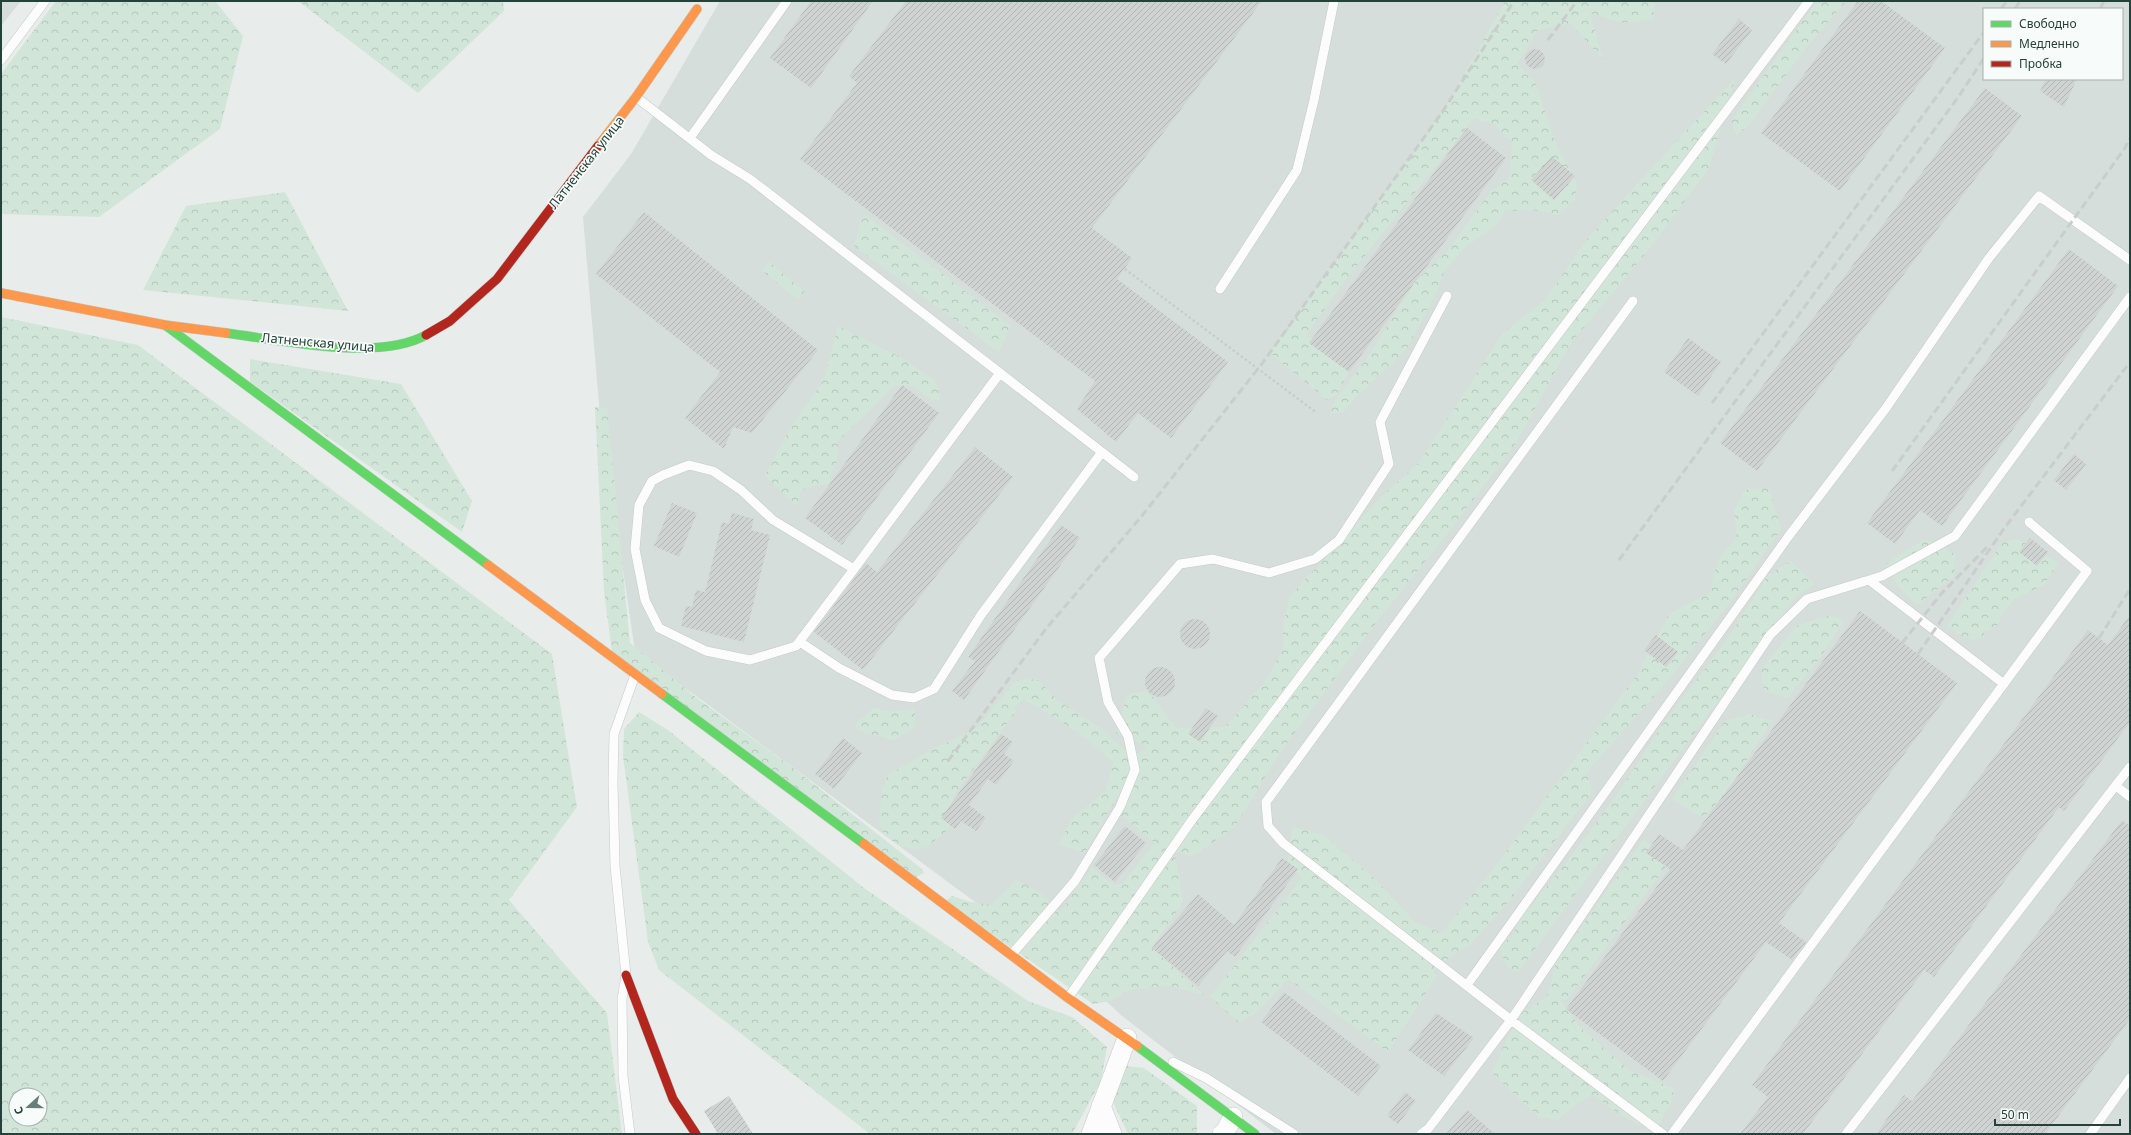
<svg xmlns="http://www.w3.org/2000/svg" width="2131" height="1135" font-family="'Noto Sans',sans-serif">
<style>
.built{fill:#d6dedb;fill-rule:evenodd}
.forest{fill:url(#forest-crowns);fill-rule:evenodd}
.building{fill:url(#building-hatch)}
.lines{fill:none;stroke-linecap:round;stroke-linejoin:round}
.lane-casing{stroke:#c5cac8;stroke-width:10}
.street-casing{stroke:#c5cac8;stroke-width:20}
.fast-casing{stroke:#c3cbc8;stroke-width:10}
.slow-casing{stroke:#c3cbc8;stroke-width:10}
.jam-casing{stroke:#c3cbc8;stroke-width:10}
.path{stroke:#c3ccca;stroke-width:2.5;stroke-dasharray:2 3;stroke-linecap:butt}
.lane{stroke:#fcfcfc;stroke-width:9}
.street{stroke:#fcfcfc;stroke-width:19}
.fast{stroke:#63d668;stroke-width:9}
.slow{stroke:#ff974d;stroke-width:9}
.jam{stroke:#b3261e;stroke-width:9}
.rail{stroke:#c9cdcc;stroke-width:3;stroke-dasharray:8 4;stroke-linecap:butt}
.labels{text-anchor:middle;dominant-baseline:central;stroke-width:3.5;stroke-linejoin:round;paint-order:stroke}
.street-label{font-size:13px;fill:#24423a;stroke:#f7fbf9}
</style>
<defs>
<pattern id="forest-crowns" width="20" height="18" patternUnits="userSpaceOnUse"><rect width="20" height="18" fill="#d1e6d8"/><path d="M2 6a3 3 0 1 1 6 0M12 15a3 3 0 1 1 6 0" fill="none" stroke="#b3c6ba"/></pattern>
<pattern id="building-hatch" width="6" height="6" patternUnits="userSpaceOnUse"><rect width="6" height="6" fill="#cfd4d2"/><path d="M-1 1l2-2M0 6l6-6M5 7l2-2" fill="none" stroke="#b2b7b5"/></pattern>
</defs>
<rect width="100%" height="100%" fill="#e8edeb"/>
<path class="built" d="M1,1H21L1,26Z
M720,1H2130V1134H1276L1122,1016L1093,989L635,651L600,416L583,217L631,154ZM1984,9H2122V79H1984Z"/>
<path class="forest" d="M56,1H215L243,36L220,129L99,217L1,214V74Z
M298,1H503L504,11L418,93Z
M1505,1H1655L1653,19L1624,23L1590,13L1603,59L1570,23L1537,31L1517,64L1535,82L1556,144L1577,185L1575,199L1558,215L1533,210L1505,211L1496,226L1469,244L1444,271L1437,292L1406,350L1357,396L1343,412L1330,414L1334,402L1368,357L1415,282L1448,250L1491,191L1509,179L1512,142L1493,124L1473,119L1337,291L1307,334L1318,349L1349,372L1336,395L1327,400L1270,353L1444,110Z
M1817,1H1846L1806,48L1747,127L1736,135L1731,121Z
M1735,78L1709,168L1650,248L1571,343L1516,443L1448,533L1382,615L1279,754L1235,827L1192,857L1170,850L1176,859L1183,903L1156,940L1152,948L1204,995L1170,986L1134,989L1125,992L1111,1001L1093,1004L945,902L952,896L971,902L992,905L1016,879L1041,894L1061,912L1076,888L1092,868L1113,885L1122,884L1155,843L1121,815L1123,787L1085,853L1058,844L1074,817L1106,791L1113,763C1087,735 1055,718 1023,699L1015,708L1016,711L953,796L949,829L927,847L915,849L899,846L884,834L879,822L882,790L888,775L931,750L976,729L1015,681L1027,679L1038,680L1056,699L1103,730L1130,755L1147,750L1142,743L1116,733L1127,695L1147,690L1176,728L1225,727L1264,683L1283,649V625L1290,596L1387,491L1419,463L1503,333L1544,301L1588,238Z
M285,192L348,311L143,290L186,206Z
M863,214L1011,326L999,352L854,246Z
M769,262L804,291L799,300L762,271Z
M1,317L138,345L552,654L577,807L509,900L607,1013L622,1134H1ZM16,1095H40V1119H16Z
M838,326L900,357L937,382L940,400H932L915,386H894L838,441L837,461L830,476V484L813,486L802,490L796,505L765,476L790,428L824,380Z
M250,359L401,384L472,501L462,532L250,382Z
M595,407L607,408L630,643L698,699L796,770L922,869L924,873L916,877L612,652L604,591Z
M1769,488L1781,529L1728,605L1663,686L1586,773L1593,791L1509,901L1469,946L1453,954L1433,972L1437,976L1388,1052L1288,979L1254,1014L1239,1023L1210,997L1302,878L1287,862L1293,827L1323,835L1376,880L1415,922L1442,933L1500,860L1637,675L1669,614L1709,593L1718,560L1737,537L1734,511L1745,490Z
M1925,539L1956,555L1954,576L1917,605L1897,585L1886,564Z
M2018,539L2058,563L2044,585L2016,598L2003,612L1998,625L1984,632V637C1970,645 1959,634 1947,626L2002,543Z
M1791,561L1814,584L1795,597L1518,972L1507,966L1497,943L1510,939L1522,917L1572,855L1616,796L1663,724L1726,641L1768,575Z
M1831,615L1844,621L1817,662L1787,698L1764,690L1761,670L1796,626Z
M874,708L886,711L915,709V727L894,740L859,731L855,726L858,721Z
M639,712L668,730L864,888L1028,1001L1072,1017L1107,1047L1101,1081L1072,1134H870L659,970L648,942L623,756L624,729Z
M1750,714L1772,721L1722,798L1704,816L1695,814L1672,799L1725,721Z
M1644,839L1667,865L1569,997L1565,1000H1560L1580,1027L1630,1071L1674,1088L1671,1103L1654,1132L1625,1118L1593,1095L1579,1102L1557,1120L1539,1117L1492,1073L1506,1041L1523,1012L1547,997L1556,962Z
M1126,1066L1144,1068L1197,1106V1134H1128L1113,1102Z"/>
<path class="building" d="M811,1H873L811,88L770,58Z
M906,1H1262L1092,228L1132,258L1117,279L1228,362L1171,438L1138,413L1116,442L1077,409L1095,381L800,159L857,83L849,76Z
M1858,1H1881L1945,48L1840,191L1761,133Z
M1739,19L1752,30L1726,64L1712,54Z
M1525 59a10 10 0 1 1 20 0a10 10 0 1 1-20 0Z
M2046,79H2077L2064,107L2040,91Z
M1985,88L2022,116L1757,471L1720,443Z
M1467,128L1506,158L1349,372L1309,343Z
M1552,156L1575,176L1554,200L1531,180Z
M644,212L818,350L752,433L733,427L724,449L685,418L720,372L596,274Z
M2069,249L2118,286L1942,526L1920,510L1895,544L1867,523Z
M1688,338L1721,362L1698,396L1664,372Z
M902,385L939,413L842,545L805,518Z
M975,447L1013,477L863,670L814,632L866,563L877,572Z
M2074,454L2086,464L2066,490L2054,480Z
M672,503L697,513L679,557L654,546Z
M732,513L754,519L751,530L770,535L744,642L681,626L686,606L692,607L696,590L705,592L722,522L729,524Z
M1061,525L1080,538L964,700L952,691L975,661L968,657Z
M2030,538L2048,552L2037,566L2019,552Z
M1860,611L1957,683L1779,923L1806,942L1792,960L1766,942L1663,1081L1566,1009L1670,869L1646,853L1659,834L1683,850Z
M2130,615V722L2064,811L2059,807L1934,977L1924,970L1803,1134H1740L1768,1097L1752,1085L2088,630L2108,645Z
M1180 634a15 15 0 1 1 30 0a15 15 0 1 1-30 0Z
M1656,635L1678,652L1666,667L1644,650Z
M1145 682a15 15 0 1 1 30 0a15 15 0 1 1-30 0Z
M1206,708L1218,716L1200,742L1188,734Z
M1001,734L1013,742L1004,754L1014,761L996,785L988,779L969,805L986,818L976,831L961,821L955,829L941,818Z
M843,738L862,753L834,789L815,774Z
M2122,820L2130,826V1019L2045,1134H1876L1904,1095L1912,1101Z
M1125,826L1146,843L1115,882L1094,865Z
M1282,858L1298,869L1235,957L1227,951L1198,986L1152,948L1198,894L1234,925Z
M1284,992L1381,1066L1358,1096L1261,1022Z
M1436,1013L1474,1038L1444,1076L1408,1050Z
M1405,1092L1416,1101L1398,1124L1387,1116Z
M729,1096L753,1134H718L704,1111Z
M1467,1110L1495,1134H1446Z"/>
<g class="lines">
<defs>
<path id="lane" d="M1,60L45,1
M636,97L711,155L750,179L1134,477
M690,138L787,1
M1220,289L1297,170L1314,100L1334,1
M1633,301L1266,802L1268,826L1283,843L1511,1020L1663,1134
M854,569L773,520L741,490L713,471L689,465L663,475L652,481L639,505L635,549L645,600L659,628L706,651L750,660L796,646L854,569L1000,373
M1869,580L2004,684
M800,642L839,668L892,695L914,698L934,689L981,615L1102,452
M2116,786L2130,797
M1012,954L1075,881L1120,807L1135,770L1128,736L1108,702L1099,658L1180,564L1213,559L1269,573L1315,559L1339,540L1389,464L1380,422L1447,296
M1467,985L1788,537L1886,408L1989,258L2039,196L2130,260
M1068,998L1192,820L1809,1
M1173,1062L1206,1078L1294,1134
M630,1134L623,1076L622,999L626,975L615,866L613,783L614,734L635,675
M1421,1134L1428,1129L1511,1020L1770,635L1807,599L1882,576L1955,536L2130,297
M1672,1134L2087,571L2029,522
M1846,1134L2130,767
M2090,1134L2130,1078"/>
<path id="street" d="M1101,1106L1112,1134
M1091,1134L1127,1038
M1222,1134L1225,1132L1233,1117"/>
<path id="fast" d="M165,325L488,565
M226,333C281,340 378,362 426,335
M662,694L864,844
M1137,1046L1255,1134"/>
<path id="slow" d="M598,146L636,97L697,9
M1,293L165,325L226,333
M488,565L662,694
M864,844L1068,998L1137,1046"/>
<path id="jam" d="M426,335L450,321L497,279L598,146
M626,975L673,1099L696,1134"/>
</defs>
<use href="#lane" class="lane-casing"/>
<use href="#street" class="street-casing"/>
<use href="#fast" class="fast-casing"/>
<use href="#slow" class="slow-casing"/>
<use href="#jam" class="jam-casing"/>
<path class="path" d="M1125,269L1317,413"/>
<use href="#lane" class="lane"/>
<use href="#street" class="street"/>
<use href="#fast" class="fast"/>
<use href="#slow" class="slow"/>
<use href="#jam" class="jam"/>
<path class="rail" d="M2001,9L2007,1
M2015,9L2020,1
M2100,9L2104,1
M1548,40L1577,1
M1712,403L1984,32
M1892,471L2125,148L2130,138
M1619,560L1959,96L1984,58
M2099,638L2130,589
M1902,643L1941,594L1988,546
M1918,654L2003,530L2130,362
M948,761L1045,630L1141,517L1261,365L1441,114L1514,1"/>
</g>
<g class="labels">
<g class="street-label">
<text transform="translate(586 162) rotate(-52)">Латненская улица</text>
<text transform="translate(318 342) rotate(5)">Латненская улица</text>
</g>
</g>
<rect width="2131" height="1135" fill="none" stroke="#24423a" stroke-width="4"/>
<rect x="1983" y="8" width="140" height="72" fill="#f7fbf9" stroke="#a3b1ad"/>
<rect x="1991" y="21" width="20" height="6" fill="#63d668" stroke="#a3b1ad"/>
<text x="2019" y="28" font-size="12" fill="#24423a">Свободно</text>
<rect x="1991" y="41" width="20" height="6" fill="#ff974d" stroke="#a3b1ad"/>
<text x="2019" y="48" font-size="12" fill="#24423a">Медленно</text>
<rect x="1991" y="61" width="20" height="6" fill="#b3261e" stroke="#a3b1ad"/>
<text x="2019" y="68" font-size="12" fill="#24423a">Пробка</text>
<g transform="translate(28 1107) rotate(249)"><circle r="19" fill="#f7fbf9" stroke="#a3b1ad"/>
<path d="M0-3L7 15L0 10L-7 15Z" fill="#697e78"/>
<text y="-6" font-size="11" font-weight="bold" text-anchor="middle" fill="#24423a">С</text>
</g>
<path d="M1995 1119v6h125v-6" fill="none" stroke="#24423a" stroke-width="2"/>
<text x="2001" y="1119" font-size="12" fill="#24423a" stroke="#f7fbf9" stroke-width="3" paint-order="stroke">50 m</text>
</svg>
